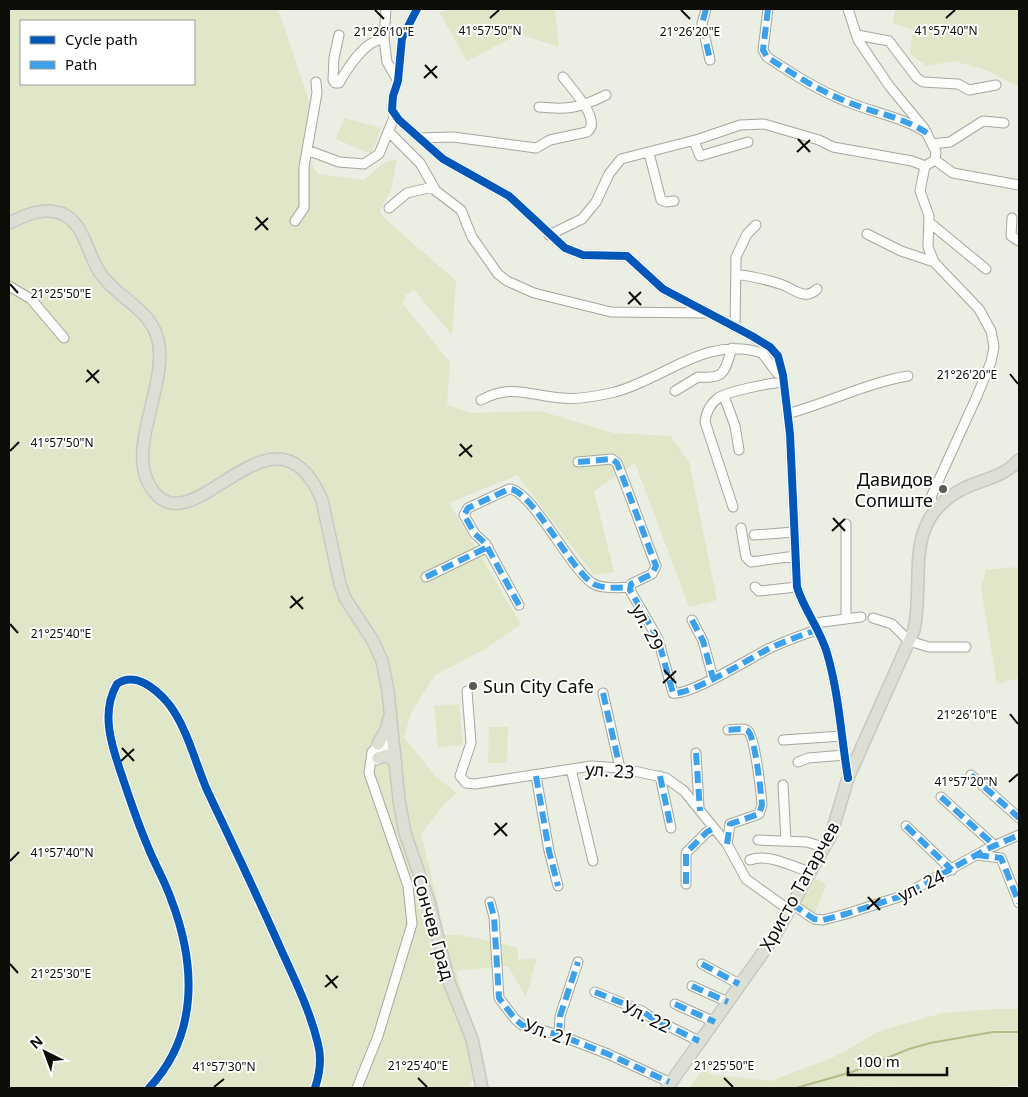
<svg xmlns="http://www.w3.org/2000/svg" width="1028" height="1097" font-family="'Noto Sans',sans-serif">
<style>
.green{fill:#dfe7c8;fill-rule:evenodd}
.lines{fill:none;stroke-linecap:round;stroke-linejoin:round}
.stream{stroke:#b1bd87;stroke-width:2}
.minor-casing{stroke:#a5a79e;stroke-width:11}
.major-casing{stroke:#c7c8c3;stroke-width:14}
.minor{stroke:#fcfcfb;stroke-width:9}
.major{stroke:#dddfd4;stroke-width:11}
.quiet{stroke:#3ca1e9;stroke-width:6;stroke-dasharray:12 6;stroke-linecap:butt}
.cycleway-casing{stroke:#fff;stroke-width:11}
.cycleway{stroke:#0057b8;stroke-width:8}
.ticks{fill:none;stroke:#0b0d06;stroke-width:2}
.poi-dot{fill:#595c53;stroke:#fff;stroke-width:2}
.labels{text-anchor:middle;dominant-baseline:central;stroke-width:4;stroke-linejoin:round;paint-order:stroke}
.poi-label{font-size:18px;fill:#0b0d06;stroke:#fff;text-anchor:end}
.street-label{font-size:18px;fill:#0b0d06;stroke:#fff}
.ticks-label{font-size:12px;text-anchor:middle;fill:#0b0d06;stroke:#fff;stroke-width:4;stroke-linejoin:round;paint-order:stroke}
</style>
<rect width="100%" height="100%" fill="#ebeee3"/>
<path class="green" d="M9,9H278L309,101L302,150L318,174L364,180L385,162L397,159L391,190L380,210L383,217L456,281L452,335L414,290L406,295L390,331L403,304L450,362L447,405L471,413L540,411L614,433L670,436L689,462L717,600L689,607L635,463L594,491L614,572L594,575L517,475L449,503L521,624L487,648L435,675L411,713L404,737L436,777L457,793L445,803L421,834L440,912V935C466,933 493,942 518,948V960L537,958L526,997L508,966L456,971C466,1007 487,1052 469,1088H9ZM21,21H194V84H169L166,88L168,84H21Z
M453,9H555L559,47L519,34L467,61L439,12Z
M895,9H1019V87L989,71L954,61L927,66L910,54L913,30L893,23Z
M344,118L381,128L371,154L336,139Z
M1019,567V678L997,684L981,589L986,570Z
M459,704L463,745L438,747L434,706Z
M489,727H508L507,763H488Z
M815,879L826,884L814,916L801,908L799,903L808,893Z
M997,1009H1019V1085L977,1088L860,1086L855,1088H689L709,1062L708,1074L771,1081L834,1057L880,1031L942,1013Z"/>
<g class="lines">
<path class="stream" d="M796,1088L852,1072L909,1049L930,1043L993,1032H1019"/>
<defs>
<path id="minor" d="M417,9L402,38L398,81L393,96L392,110L399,120L443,159L509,196L565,248L583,255L627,256L663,289L752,336L770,347L778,356L783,375L790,434L797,587C804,610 820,629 827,653C839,694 841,736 848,778
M706,9L702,24L710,60
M768,9L763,50L767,57C793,74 819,91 848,102C874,113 903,117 927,133
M848,9L858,40L890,87L924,128L936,152L935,160
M339,35L334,58L333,80L335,83H339C347,69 366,39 384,39L387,62L398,81
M857,35L889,41L917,78L923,82L958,84L969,90L996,85
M384,39L386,9
M539,107C568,110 580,108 606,95
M389,132L420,163L436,191L461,210L472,237L498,274L507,281L534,293L611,312L706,313
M419,138L453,137L536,148L550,140L587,132C603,121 571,88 563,77
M694,141L700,156L748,142
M932,144L950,142L983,121L1004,123
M307,150L339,162L364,164L379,154L395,115
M649,153L661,200L666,202L674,201
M935,160L953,173L1019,185
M389,208L407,193L433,187
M1012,218L1011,236L1019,241
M295,221L304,208V167L317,93L316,82
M930,223L986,269
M867,234L901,251L934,262
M549,235L582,219L596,202L609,174L621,159L699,139L740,125L764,124L819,140L833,147L912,161L925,166
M737,275C744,274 771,281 780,284C792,287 804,302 817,289
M9,286L31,299L64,338
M735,327L736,257L747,234L756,225
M675,391L698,377C725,379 724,373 732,348
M724,396L735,426L739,450
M481,400C512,383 530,396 562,398C579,400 598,396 615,392C665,379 705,335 762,353L777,373L783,375
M787,414C828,403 866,383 908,376
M578,462L612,459L617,463L623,478L656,566L652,574L631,584L630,590L658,639L673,693C690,696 752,657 770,648C786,641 801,635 817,630
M733,507L705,422C706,413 710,404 718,398C729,391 770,383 783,382
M934,510L931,497L977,396L991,362L994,347L991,331L979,309L934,262L928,247L929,216L920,191L925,166L935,160
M846,524V618
M741,528L746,557L751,562L795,556
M754,535L794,532
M426,577L488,547
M755,587L759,591L797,587
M519,605L485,543L475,534L464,515L468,508L509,489C530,488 570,568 592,583C600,589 621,588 630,587
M873,618L892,624L909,641L929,647H966
M692,620L703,641L713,678
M815,623L861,617
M467,691L471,743L460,776L466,783L475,784L591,766L620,768L666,778L684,791L714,828L727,844L746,879L789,910
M603,693L620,768
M783,740L842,736
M696,753L699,808
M377,760L386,748L394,744
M798,762L808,758L845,755
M571,769L593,861
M971,775L1019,818
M536,776L549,851L558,886
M660,776L671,828
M783,785L786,841
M941,797L995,846
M906,826L952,870
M758,840L807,842L823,847
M727,844L730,824L759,814L762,805C761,792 755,737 748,731C744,727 733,730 728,730
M977,855L1001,858L1019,903
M750,860C768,853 792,866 809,872
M686,884V853L707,832L714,828
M490,902L494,917L499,998L515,1019L522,1025L559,1035L608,1054L669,1082
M792,904L814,919L823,920L846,914L902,896L987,849L1019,835
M702,964L739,984
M692,986L728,1002
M595,992L642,1011L652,1018L699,1041
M675,1004L715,1022
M559,1035L560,1016L578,962
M149,1088C199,1035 196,964 171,899C165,881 155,865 148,847C138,824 130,800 122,776C112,747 100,713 117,684C135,671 156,689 168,703C187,727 195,762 207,790C231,841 256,893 279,945C293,976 310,1010 318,1044C322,1059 320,1073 315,1088
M357,1088L378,1036L412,924L408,886L369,773L372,752L383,741"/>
<path id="major" d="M9,223C26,215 44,206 63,214C87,226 87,258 103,277C122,301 154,311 159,345C165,386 131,444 147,480C186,565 272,382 322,500L340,584L345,598L373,641L382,661L388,691L399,800L405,833L429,902L449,982L472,1039L482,1088
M378,744L386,730L389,718
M378,758L387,755L396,763
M667,1088L774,937L831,835L848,778L914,630C925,578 902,523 959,491C980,479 1002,479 1019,460"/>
</defs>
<use href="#minor" class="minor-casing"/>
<use href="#major" class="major-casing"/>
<use href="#minor" class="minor"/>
<use href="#major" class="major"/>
<path class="quiet" d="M706,9L702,24L710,60
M768,9L763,50L767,57C793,74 819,91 848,102C874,113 903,117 927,133
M578,462L612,459L617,463L623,478L656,566L652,574L631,584L630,590L658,639L673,693C690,696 752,657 770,648C786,641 801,635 817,630
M426,577L488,547
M519,605L485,543L475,534L464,515L468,508L509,489C530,488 570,568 592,583C600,589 621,588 630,587
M692,620L703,641L713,678
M603,693L620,768
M696,753L700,811
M971,775L1019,818
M536,776L549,851L558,886
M660,776L671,828
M941,797L995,846
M906,826L952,870
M727,844L730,824L759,814L762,805C761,792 755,737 748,731C744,727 733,730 728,730
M977,855L1001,858L1019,903
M686,884V853L707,832L714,828
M490,902L494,917L499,998L515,1019L522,1025L559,1035L608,1054L669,1082
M792,904L814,919L823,920L846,914L902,896L987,849L1019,835
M702,964L739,984
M692,986L728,1002
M595,992L642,1011L652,1018L699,1041
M675,1004L715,1022
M559,1035L560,1016L578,962"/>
<defs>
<path id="cycleway" d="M417,9L402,38L398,81L393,96L392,110L399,120L443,159L509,196L565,248L583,255L627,256L663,289L752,336L770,347L778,356L783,375L790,434L797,587C804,610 820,629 827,653C839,694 841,736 848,778
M149,1088C199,1035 196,964 171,899C165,881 155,865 148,847C138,824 130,800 122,776C112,747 100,713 117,684C135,671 156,689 168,703C187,727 195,762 207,790C231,841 256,893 279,945C293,976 310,1010 318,1044C322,1059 320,1073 315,1088"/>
</defs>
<use href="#cycleway" class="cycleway-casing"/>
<use href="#cycleway" class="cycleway"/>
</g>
<path class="ticks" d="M375,10L384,19M681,10L690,19M490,18L499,10M946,18L955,10M425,65L437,78M424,78L437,66M798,139L810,152M797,152L810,140M256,217L268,230M255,230L268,218M10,284L18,293M629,292L641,305M628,304L641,292M87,370L99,383M1010,374L1018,384M86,382L99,370M460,444L472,457M10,451L19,442M459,456L472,445M833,518L845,531M832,531L845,519M291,596L303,609M290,608L303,597M10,624L18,633M664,670L676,683M663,683L676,671M1010,714L1018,724M122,748L134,761M121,761L134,749M1009,782L1018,774M495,823L507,836M494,835L507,823M10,861L19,852M868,897L880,910M867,909L880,898M10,964L18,973M326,975L337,988M325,987L338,976M418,1078L427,1087M724,1078L733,1087M214,1087L224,1079"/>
<g class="poi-dot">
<circle cx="943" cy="489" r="5"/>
<circle cx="473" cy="686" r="5"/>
</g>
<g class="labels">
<g class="poi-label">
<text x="933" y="479">Давидов<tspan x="933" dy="21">Сопиште</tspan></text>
<text x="483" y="686" text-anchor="start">Sun City Cafe</text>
</g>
<g class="street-label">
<text transform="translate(648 627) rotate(63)">ул. 29</text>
<text transform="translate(610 770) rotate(4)">ул. 23</text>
<text transform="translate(921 885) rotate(-26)">ул. 24</text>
<text transform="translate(799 886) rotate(-61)">Христо Татарчев</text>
<text transform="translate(434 927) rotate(74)">Сончев Град</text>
<text transform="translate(647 1016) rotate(26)">Ул. 22</text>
<text transform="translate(549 1032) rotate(19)">Ул. 21</text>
</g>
</g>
<g class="ticks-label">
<text x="490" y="35">41°57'50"N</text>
<text x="946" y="35">41°57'40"N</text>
<text x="384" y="36">21°26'10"E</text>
<text x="690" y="36">21°26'20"E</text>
<text x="61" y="298">21°25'50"E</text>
<text x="967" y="379">21°26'20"E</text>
<text x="62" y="447">41°57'50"N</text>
<text x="61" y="638">21°25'40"E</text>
<text x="967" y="719">21°26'10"E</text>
<text x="966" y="786">41°57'20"N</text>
<text x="62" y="857">41°57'40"N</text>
<text x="61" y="978">21°25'30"E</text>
<text x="418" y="1070">21°25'40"E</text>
<text x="724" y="1070">21°25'50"E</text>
<text x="224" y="1071">41°57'30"N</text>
</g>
<rect width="1028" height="1097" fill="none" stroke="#0b0d06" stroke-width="20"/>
<rect x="20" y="20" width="175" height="65" fill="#ffffff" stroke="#9d9e9b"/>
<rect x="30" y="36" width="25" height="8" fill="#0057b8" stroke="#9d9e9b"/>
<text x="65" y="45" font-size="15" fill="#0b0d06">Cycle path</text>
<rect x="30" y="61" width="25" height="8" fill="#3ca1e9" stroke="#9d9e9b"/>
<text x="65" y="70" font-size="15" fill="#0b0d06">Path</text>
<g transform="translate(45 1052) rotate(318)" stroke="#ffffff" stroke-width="4" paint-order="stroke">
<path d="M0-4L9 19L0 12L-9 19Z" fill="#0b0d06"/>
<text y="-8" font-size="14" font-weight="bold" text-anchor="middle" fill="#0b0d06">N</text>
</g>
<path d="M848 1067v8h99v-8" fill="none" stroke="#0b0d06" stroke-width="2.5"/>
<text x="856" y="1067" font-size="15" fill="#0b0d06" stroke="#ffffff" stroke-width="4" paint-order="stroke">100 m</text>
</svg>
